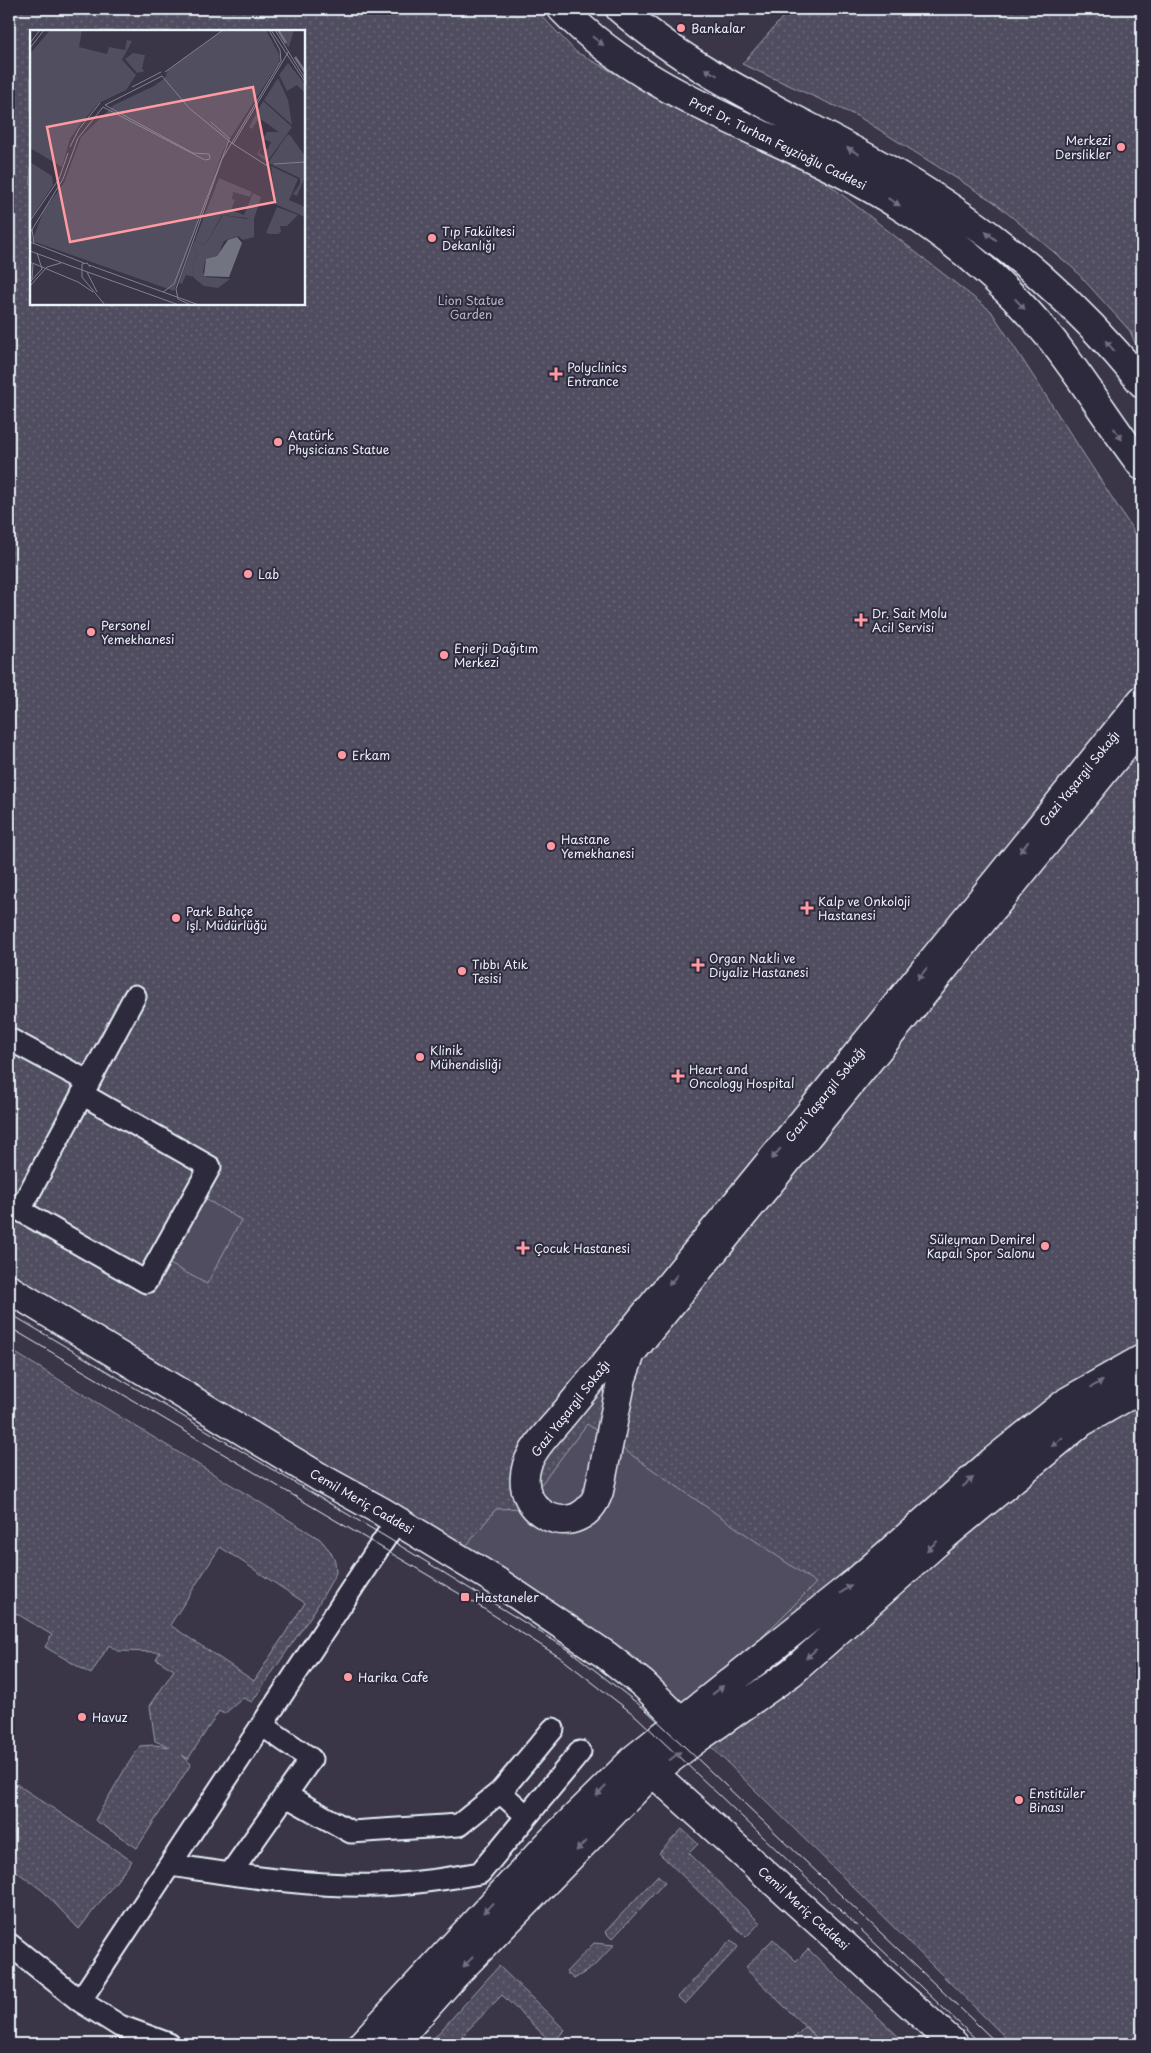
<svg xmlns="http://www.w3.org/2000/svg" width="1151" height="2053" font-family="'Playpen Sans',sans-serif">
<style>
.grass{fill:url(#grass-dots);stroke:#9ca0ac;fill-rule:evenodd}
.park{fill:#504e5f;stroke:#9ca0ac}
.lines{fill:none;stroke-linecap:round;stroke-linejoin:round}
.street-casing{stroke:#e8f1f8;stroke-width:25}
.secondary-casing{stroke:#e8f1f8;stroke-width:31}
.street{stroke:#2f2a3d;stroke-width:21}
.secondary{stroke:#2f2a3d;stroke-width:28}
.tram{stroke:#e8f1f8;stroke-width:1}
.oneway{fill:#70707e}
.poi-dot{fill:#ff9aa2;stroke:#2f2a3d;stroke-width:2}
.labels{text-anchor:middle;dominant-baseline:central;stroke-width:4;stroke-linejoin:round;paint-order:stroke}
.poi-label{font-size:12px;fill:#e8f1f8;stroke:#2f2a3d;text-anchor:start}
.street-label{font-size:12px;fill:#e8f1f8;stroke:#2f2a3d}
.park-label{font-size:12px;fill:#b3b8c2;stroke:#2f2a3d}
.inset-river{fill:none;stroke:#737482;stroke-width:2.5}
.inset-road{fill:none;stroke:#80818e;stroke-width:1}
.view{fill:#ff9aa2;fill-opacity:0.15;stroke:#ff9aa2;stroke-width:2.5}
.inset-edge{fill:none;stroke:#e8f1f8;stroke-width:2.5}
</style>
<defs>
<pattern id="grass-dots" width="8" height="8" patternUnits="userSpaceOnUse" patternTransform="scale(1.25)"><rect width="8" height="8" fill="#504e5f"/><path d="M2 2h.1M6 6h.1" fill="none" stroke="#696877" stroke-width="1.8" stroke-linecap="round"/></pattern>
</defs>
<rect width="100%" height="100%" fill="#3a3648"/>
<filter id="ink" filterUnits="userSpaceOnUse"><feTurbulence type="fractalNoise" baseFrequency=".02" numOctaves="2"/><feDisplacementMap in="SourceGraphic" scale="10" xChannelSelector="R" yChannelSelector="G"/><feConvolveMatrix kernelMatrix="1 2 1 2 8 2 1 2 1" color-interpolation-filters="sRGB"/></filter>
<g filter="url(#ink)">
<path class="grass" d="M9,9H535L576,52L709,125L818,176L991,311L1142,544V2044H1012L674,1710L621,1663L9,1297ZM31,31H304V304H31Z
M790,9H1142V359L1130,331L1074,269L994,202L859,117L742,64Z
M9,1349L320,1539L330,1551L335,1561L336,1573L315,1610L252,1702L243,1698L224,1714L219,1711L188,1759L182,1755L191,1764L137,1848L95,1820L125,1769L140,1746L154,1745L170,1747L155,1741L150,1706L174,1670L156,1659L160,1652L118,1651L109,1645L91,1674L45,1647L52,1635L9,1609ZM220,1547L305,1603L254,1681L170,1625Z
M9,1779L132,1861L79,1929L43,1891L9,1866Z
M682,1829L698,1844L689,1853L760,1923L746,1937L659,1853Z
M658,1875L665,1882L612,1939L605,1932Z
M773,1939L796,1961L808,1949L906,2044H823L745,1968Z
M731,1940L738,1947L685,2004L678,1997Z
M594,1943L614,1945L593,1967L574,1979L566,1972Z
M499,1966L565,2030L552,2043L502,1995L462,2036L473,2044H426L434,2038Z"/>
<path class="park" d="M202,1197L241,1220L207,1284L166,1262Z
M587,1424L816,1583L696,1703L674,1710L459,1555L496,1509L523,1508Z
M805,2027L823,2044H788Z"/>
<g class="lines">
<defs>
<path id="street" d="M9,1039L89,1082
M9,1204L146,1282L210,1167L82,1094
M20,1210L135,996
M500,1792L527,1816
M285,1795L351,1832L459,1825L500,1792L553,1729
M170,1865C238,1875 308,1887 378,1885C412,1884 446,1879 480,1873L580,1752
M230,1874L311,1759L262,1725
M9,1944L80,2001
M169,2044L120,2026L80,2001L397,1520"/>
<path id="secondary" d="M562,9C655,106 793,136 903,208C959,244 1010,288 1052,340C1084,381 1111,425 1142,466
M620,9C708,85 820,127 918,187C1006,241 1077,303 1142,383
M1142,700L804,1120L563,1415C551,1430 533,1447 527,1465C511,1516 581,1545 599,1491L622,1378L631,1353L1142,725
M9,1289L321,1478L381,1511L498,1582L606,1655L643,1684L693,1733
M640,1761L954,2044
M362,2044L551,1841L636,1757L859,1579L993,1461L1068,1401L1142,1359
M397,2044L405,2031L454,1976L652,1773L698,1738L792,1672L942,1538L1082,1422L1142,1388"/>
</defs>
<use href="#street" class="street-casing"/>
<use href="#secondary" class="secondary-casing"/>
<use href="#street" class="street"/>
<use href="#secondary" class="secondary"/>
<path class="tram" d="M9,1313L386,1537L569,1650L646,1710L998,2044
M9,1327L465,1597L561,1658L637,1717L981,2044"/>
</g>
<defs><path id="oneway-solid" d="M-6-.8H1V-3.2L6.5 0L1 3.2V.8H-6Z" transform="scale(1.25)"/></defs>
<g class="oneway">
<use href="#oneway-solid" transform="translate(598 41) rotate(38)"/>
<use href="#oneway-solid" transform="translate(711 72) rotate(-152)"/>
<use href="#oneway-solid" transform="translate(853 151) rotate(-151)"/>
<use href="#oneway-solid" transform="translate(894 202) rotate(31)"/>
<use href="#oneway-solid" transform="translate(991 236) rotate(-143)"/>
<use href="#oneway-solid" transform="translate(1020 304) rotate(47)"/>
<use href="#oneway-solid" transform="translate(1110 346) rotate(-131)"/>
<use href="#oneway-solid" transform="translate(1118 434) rotate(55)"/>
<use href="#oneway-solid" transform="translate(1024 847) rotate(129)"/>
<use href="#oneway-solid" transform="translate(922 974) rotate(129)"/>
<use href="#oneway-solid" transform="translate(776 1154) rotate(129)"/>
<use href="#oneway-solid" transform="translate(673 1280) rotate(129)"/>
<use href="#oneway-solid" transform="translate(1097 1384) rotate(-29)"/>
<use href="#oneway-solid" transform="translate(1057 1442) rotate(141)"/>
<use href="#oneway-solid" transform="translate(968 1482) rotate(-41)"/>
<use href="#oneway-solid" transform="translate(932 1546) rotate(138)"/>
<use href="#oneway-solid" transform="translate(846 1589) rotate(-38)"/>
<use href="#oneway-solid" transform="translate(811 1654) rotate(138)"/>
<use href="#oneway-solid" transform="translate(718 1690) rotate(-38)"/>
<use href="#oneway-solid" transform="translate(675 1756) rotate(-37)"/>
<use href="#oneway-solid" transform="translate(601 1791) rotate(135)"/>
<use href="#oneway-solid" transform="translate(581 1846) rotate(134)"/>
<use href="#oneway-solid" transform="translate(488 1908) rotate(133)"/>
<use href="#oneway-solid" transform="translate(468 1962) rotate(134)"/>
</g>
</g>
<g class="poi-dot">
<circle cx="681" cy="28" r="5"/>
<circle cx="1121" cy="147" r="5"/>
<circle cx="432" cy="238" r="5"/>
<path d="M553.5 366.5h5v5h5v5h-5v5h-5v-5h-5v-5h5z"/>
<circle cx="278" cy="442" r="5"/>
<circle cx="248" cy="574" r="5"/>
<path d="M858.5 612.5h5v5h5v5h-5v5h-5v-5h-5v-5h5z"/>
<circle cx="91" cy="632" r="5"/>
<circle cx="444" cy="655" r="5"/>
<circle cx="342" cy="755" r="5"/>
<circle cx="551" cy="846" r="5"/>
<path d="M804.5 900.5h5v5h5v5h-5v5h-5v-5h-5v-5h5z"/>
<circle cx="176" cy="918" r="5"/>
<path d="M695.5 957.5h5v5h5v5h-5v5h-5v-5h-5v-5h5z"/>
<circle cx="462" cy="971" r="5"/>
<circle cx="420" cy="1057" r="5"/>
<path d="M675.5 1068.5h5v5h5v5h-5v5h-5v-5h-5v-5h5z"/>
<circle cx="1045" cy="1246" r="5"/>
<path d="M520.5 1240.5h5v5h5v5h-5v5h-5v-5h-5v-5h5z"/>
<rect x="460" y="1592" width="10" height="10" rx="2.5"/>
<circle cx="348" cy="1677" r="5"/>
<circle cx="82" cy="1717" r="5"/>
<circle cx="1019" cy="1800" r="5"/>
</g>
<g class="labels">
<g class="poi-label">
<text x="691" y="28">Bankalar</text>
<text x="1111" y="140" text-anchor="end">Merkezi<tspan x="1111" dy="14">Derslikler</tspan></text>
<text x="442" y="231">Tıp Fakültesi<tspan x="442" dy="14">Dekanlığı</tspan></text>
<text x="567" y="367">Polyclinics<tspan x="567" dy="14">Entrance</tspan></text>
<text x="288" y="435">Atatürk<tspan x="288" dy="14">Physicians Statue</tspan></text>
<text x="258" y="574">Lab</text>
<text x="872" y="613">Dr. Sait Molu<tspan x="872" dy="14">Acil Servisi</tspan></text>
<text x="101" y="625">Personel<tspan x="101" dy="14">Yemekhanesi</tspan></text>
<text x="454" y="648">Enerji Dağıtım<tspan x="454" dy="14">Merkezi</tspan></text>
<text x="352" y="755">Erkam</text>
<text x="561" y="839">Hastane<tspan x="561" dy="14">Yemekhanesi</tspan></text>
<text x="818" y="901">Kalp ve Onkoloji<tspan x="818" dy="14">Hastanesi</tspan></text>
<text x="186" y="911">Park Bahçe<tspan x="186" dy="14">Işl. Müdürlüğü</tspan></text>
<text x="709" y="958">Organ Nakli ve<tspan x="709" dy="14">Diyaliz Hastanesi</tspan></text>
<text x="472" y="964">Tıbbı Atık<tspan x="472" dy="14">Tesisi</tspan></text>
<text x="430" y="1050">Klinik<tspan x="430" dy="14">Mühendisliği</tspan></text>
<text x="689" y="1069">Heart and<tspan x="689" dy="14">Oncology Hospital</tspan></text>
<text x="1035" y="1239" text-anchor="end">Süleyman Demirel<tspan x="1035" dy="14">Kapalı Spor Salonu</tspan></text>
<text x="534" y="1248">Çocuk Hastanesi</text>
<text x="475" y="1597">Hastaneler</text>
<text x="358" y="1677">Harika Cafe</text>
<text x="92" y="1717">Havuz</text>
<text x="1029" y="1793">Enstitüler<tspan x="1029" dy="14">Binası</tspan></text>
</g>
<g class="street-label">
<text transform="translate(778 143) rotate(26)">Prof. Dr. Turhan Feyzioğlu Caddesi</text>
<text transform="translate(1079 778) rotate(-51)">Gazi Yaşargil Sokağı</text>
<text transform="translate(825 1094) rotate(-51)">Gazi Yaşargil Sokağı</text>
<text transform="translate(570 1408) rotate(-52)">Gazi Yaşargil Sokağı</text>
<text transform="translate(362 1501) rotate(30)">Cemil Meriç Caddesi</text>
<text transform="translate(804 1908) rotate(42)">Cemil Meriç Caddesi</text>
</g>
<g class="park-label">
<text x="471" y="300">Lion Statue<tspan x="471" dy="14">Garden</tspan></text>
</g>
</g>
<g transform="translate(30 30)">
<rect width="275" height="275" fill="#3a3648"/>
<path d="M20,0H52L49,17L77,24L79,17L95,20L97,10L102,11L92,30L106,45L96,60L69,73L51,93L40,109L32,137L0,118V24ZM193,0H236L250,26L249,33L194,118L144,261L2,211L14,180L34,153L51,107L84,75L124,56L135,48L138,40ZM247,0H264L259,17H258ZM103,23L115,25L112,39L115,41L107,43L95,29ZM258,33L275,54V63L267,55L257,61L249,45ZM248,48L258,70L262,95L234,70ZM233,71L262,97L237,132L227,124L232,116L229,123L234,126L236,121L233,119H238L241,112L233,109L237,102H249L229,88L222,99L219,97ZM257,105H260L275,126V147L267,166L263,164L270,154V148L238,133ZM0,132L22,146L23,155L0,190ZM241,136L268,149L259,170L275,177V187L245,174ZM189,148L222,162L220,167L203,162L202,169L205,170L201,180L214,185L223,163L231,167L224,189L192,185L175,215L165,210ZM247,177L268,185L257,196H250L251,202L248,204H240L236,203ZM161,219L168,222L163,234L164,247L156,245L152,254L149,253Z" fill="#504e5f"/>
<path d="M55,23L91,35L98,43L93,57L79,63L46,39Z" fill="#504e5f"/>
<path d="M158,25L170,45L148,59L137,45L138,40ZM182,100L198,111L186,136L171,126ZM193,185L216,189L224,187V207L213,210L208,206L194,211L188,225L175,231L173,242L176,247L200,249L188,258L174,256L164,248L163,234L168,222L161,219L165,210L175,215ZM132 205a6 6 0 1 1 12 0a6 6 0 1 1-12 0Z" fill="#504e5f"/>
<path d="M207,207L212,213L199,247L174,246L176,229L187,226L198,210Z" fill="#737482"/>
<path class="inset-river" d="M248,0L256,13M265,27L275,42"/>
<path class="inset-road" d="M241,0L275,52M245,0L274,47M0,13L10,0M0,18L14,0M135,42L193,0M102,57L131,42M181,92L200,109M203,114L259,21M40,117L49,99L70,73M244,134L275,132M0,191L29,149L38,123M2,199L4,214M0,203L33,149L48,108L73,77L175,130L180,129L179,124L163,123L75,75L132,46L159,78L203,114L239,137M0,212L54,233M0,221L52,240M0,232L48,252L63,262M59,235L169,275M60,237L57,233L52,234V247L75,275M52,240L149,275M57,242L67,262M2,249L3,234M0,252L12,239L7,223M0,256L17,237L31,233M133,262L144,254L199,110M161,275L148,269L146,259L192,129L251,31L250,20L239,0"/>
<path class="view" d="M223,57L245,172L40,212L17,97Z"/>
<rect width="275" height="275" class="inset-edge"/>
</g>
<rect width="1151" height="2053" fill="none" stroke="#2f2a3d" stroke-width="30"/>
<rect x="15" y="15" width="1121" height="2023" fill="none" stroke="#e8f1f8" stroke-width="2" filter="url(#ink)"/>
</svg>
